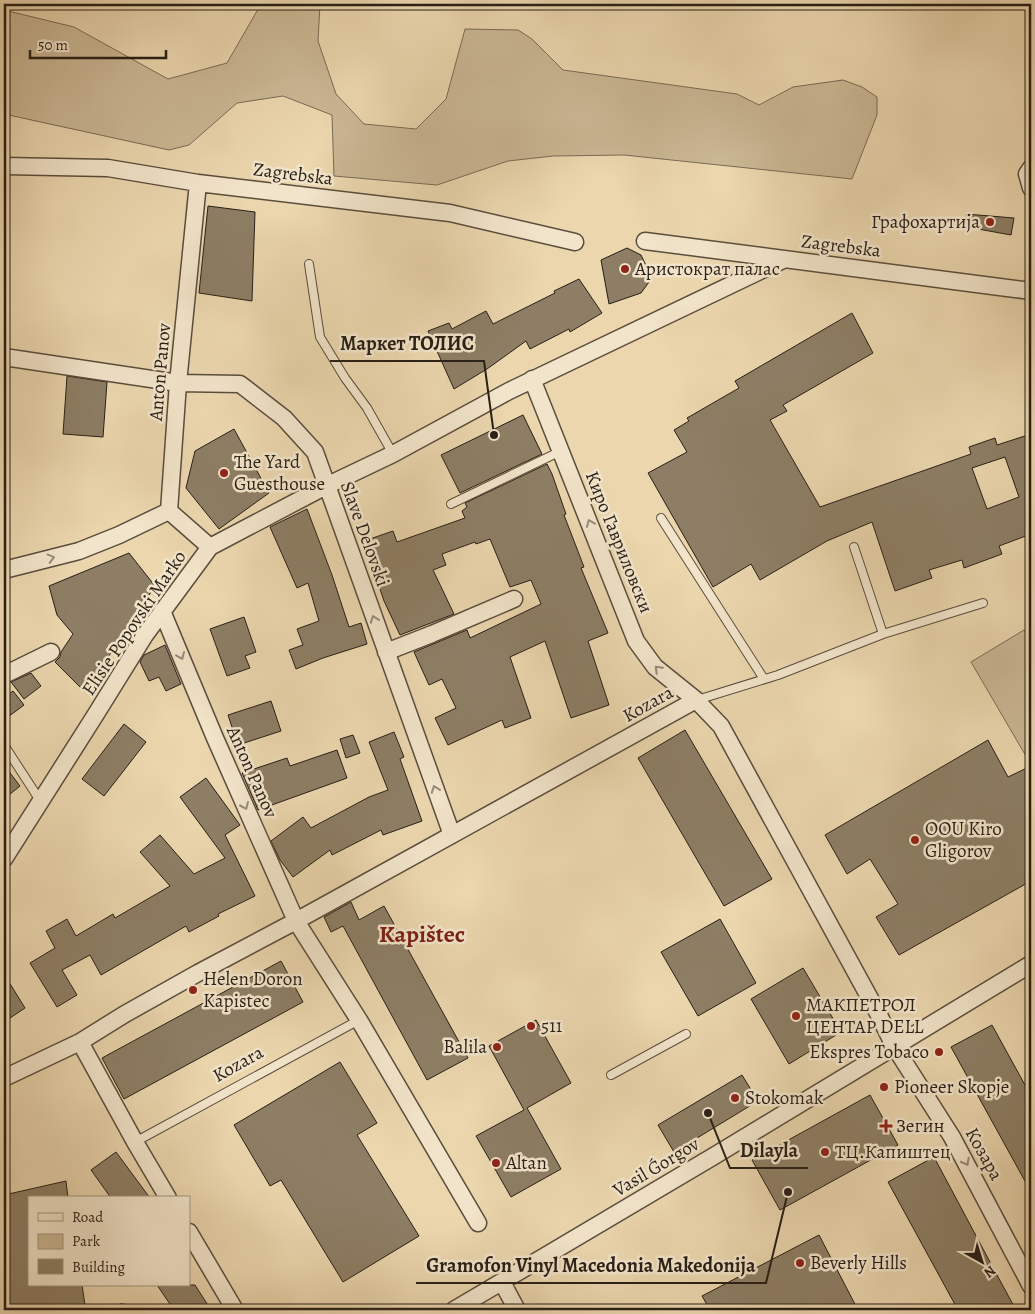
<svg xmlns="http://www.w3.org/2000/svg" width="1035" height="1314" font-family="Alegreya,serif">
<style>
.green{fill:#cab794;stroke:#796b55}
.building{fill:#8d7e65;stroke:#281f16;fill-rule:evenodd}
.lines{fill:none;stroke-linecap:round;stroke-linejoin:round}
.lane-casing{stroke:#594d3c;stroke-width:10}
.street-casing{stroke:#594d3c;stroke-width:19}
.lane{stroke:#f2e4ca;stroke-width:8}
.street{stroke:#f2e4ca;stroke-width:16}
.oneway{stroke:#978b79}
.poi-dot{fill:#8f2418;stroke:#f2e4ca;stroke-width:2}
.labels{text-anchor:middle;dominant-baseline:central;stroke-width:5;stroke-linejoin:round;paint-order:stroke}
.street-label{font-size:19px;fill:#281f16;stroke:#f2e4ca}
.poi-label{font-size:19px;fill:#281f16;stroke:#f2e4ca;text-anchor:start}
.district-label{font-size:24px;font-weight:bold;fill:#7a1f14;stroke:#f2e4ca}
.leader{fill:none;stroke:#281f16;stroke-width:2}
.callout-dot{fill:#281f16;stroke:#f2e4ca;stroke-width:2}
.callout-label{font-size:20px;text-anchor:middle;font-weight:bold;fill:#281f16;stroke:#f2e4ca;stroke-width:5;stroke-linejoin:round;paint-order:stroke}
</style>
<rect width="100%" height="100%" fill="#ebd6ae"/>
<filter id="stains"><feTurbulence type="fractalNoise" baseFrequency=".004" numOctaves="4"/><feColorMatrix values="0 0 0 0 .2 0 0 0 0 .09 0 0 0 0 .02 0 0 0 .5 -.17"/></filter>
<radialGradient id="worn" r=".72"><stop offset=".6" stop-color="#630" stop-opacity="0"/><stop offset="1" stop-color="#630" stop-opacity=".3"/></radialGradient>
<path class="green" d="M261,4H320L318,41L336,94L364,124L416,129L446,99L465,29L518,30L532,39L563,70L737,94L759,105L793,87L843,80L862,87L877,97V115L852,179L624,155L553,156L508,161L437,185L334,176L332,115L283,96L237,103L189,145L169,150L4,114V10L74,27L168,79L227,63Z
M1024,630L1031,643V763H1030L971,662Z"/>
<path class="building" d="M208,206L255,212L252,301L199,293Z
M966,214L1014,218L1011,235L967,227Z
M627,248L641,255L652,278L641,293L609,304L601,260Z
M579,279L602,313L570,332L569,329L530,349L526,341L487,369L454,389L428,331L449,323L452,329L486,311L493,324L555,293L554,291Z
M852,313L873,353L783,405L787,411L770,420L820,507L971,454L969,447L995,438L997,445L1031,434V534L999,546L1002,554L964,568L962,560L929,570L932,578L895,591L872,522L827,541L760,580L751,564L713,587L648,473L687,452L674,430L689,421L687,418L739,388L735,381ZM1005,457L1019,497L987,509L972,468Z
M67,376L107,382L103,437L63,434Z
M523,415L542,454L460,493L441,455Z
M234,429L269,493L219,529L186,488L195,451Z
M547,464L552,474L566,514L564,515L584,567L581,568L608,633L588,641L609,705L571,718L545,641L510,657L531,718L505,728L502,720L448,745L435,718L456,708L442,679L429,685L414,652L467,630L470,638L541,604L531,580L510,587L490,539L476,544L475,542L442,554L446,565L433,570L454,614L400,635L384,601L364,541L393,531L397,542L465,518L462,511L467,507L465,503Z
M307,509L332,575L349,627L361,623L367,644L323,658L296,669L289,650L303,645L297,629L319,621L308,583L297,588L270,527Z
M129,553L155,586L85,692L55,662L60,657L61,652L73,634L57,615L49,586Z
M244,617L256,652L245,656L250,668L227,676L210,629Z
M165,645L181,684L166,691L159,677L149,681L140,662L144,655Z
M31,673L41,686L24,699L11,682Z
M13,691L24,705L4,720V698Z
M271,701L281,731L238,745L228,715Z
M124,724L146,742L104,796L82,779Z
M685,730L772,879L724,906L638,758Z
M394,732L404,757L400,759L422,821L383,835L381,830L332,855L330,850L293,877L280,860L271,841L303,817L311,828L369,797L388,790L369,742Z
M353,735L360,753L346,758L340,739Z
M988,740L1008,777L1031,766V881L899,955L876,917L898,904L870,859L847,874L825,835Z
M337,750L347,778L258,810L242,773L287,758L290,766Z
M4,765L20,786L4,799Z
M206,778L240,825L225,835L255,896L218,914L219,916L189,932L186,926L101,975L90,955L62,970L77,995L57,1007L30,963L55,948L46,931L67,919L76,936L113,914L115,918L170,886L140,852L160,835L194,874L225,858L180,797Z
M351,902L359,920L384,906L468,1058L427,1080L343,926L331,932L324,917Z
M720,919L756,983L698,1016L661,952Z
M281,961L303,1002L124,1099L102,1058Z
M803,968L841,1032L789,1064L751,999Z
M4,974L25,1008L4,1022Z
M536,1020L571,1083L527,1108L561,1169L511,1197L476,1136L524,1110L489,1046Z
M992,1025L1031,1096V1192L951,1047Z
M340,1062L377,1123L357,1135L419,1236L343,1282L281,1180L270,1186L234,1125Z
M742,1075L758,1101L674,1152L658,1125Z
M870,1095L898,1145L780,1210L752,1160Z
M116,1152L150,1198H111L91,1170Z
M934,1157L990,1262L1016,1310H958L888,1182Z
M66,1181L68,1198H29V1285H82L85,1305L65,1310H4V1195Z
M819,1235L858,1310H710L702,1296Z
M157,1285H195L211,1310H174Z"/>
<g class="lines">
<defs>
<path id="lane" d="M309,264L320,337L345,378L367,408L393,454
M451,504L561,451
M661,518L764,679
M854,547L883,634
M697,700L778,675L883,634L983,603
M4,745L41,802
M611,1075L686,1034
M135,1142L359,1020
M118,1310L122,1308"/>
<path id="street" d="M4,166L108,168L198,183L450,213L575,242
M1031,168L1027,174L1031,188
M198,183L178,383L169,511L210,547
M645,241L1031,291
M4,357L178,383L240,384L284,418L315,452L452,835
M532,379L636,641L655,667L696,700L721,726L879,1015L894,1046L952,1137L1031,1286
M4,570L79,551L119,535L169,511
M162,611L215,738L296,921L359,1020L478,1223
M386,652L432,634L514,599
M4,675L51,652
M4,859L96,714L145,635L210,547L326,486L393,454L509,391L785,259
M80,1042L135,1142L168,1198
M4,1078L80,1042L125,1014L198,973L296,921L696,700
M189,1232L235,1310
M502,1282L517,1310
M454,1310L714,1156L1031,964"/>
</defs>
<use href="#lane" class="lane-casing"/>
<use href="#street" class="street-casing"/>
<use href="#lane" class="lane"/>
<use href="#street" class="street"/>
</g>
<defs><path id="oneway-chevron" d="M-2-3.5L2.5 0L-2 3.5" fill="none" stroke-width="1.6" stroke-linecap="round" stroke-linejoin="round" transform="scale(1.25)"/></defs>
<g class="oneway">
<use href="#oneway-chevron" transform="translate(590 523) rotate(-112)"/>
<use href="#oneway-chevron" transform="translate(51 558) rotate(-15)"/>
<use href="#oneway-chevron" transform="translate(374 619) rotate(-110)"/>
<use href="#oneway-chevron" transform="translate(181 656) rotate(67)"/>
<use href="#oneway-chevron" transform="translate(658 669) rotate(-135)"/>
<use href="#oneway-chevron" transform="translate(435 789) rotate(-110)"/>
<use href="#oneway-chevron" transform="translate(245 806) rotate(66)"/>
<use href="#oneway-chevron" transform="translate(966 1162) rotate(62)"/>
</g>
<g class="poi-dot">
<circle cx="990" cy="222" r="5"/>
<circle cx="625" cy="269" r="5"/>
<circle cx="224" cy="473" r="5"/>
<circle cx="915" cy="840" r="5"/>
<circle cx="193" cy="990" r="5"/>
<circle cx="796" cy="1016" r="5"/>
<circle cx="531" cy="1026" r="5"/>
<circle cx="497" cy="1047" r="5"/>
<circle cx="939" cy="1052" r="5"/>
<circle cx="884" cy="1087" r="5"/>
<circle cx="735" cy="1098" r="5"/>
<path d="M883.5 1118.5h5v5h5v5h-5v5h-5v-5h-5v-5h5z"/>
<circle cx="825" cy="1152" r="5"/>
<circle cx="496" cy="1163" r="5"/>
<circle cx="800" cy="1263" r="5"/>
</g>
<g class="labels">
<g class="street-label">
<text transform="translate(293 174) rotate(7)">Zagrebska</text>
<text transform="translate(841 246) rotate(7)">Zagrebska</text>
<text transform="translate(160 372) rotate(-85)">Anton Panov</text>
<text transform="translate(365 534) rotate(70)">Slave Delovski</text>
<text transform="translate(619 542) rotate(68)">Киро Гавриловски</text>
<text transform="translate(134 623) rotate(-56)">Elisie Popovski Marko</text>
<text transform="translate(648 704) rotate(-29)">Kozara</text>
<text transform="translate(252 772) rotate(66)">Anton Panov</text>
<text transform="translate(238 1064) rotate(-29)">Kozara</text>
<text transform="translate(984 1154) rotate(61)">Козара</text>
<text transform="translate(656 1167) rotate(-31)">Vasil Ǵorgov</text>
</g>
<g class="poi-label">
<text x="980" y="222" text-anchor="end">Графохартија</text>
<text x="635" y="269">Аристократ палас</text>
<text x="234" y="462">The Yard<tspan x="234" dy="22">Guesthouse</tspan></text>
<text x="925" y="829">OOU Kiro<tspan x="925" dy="22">Gligorov</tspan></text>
<text x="203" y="979">Helen Doron<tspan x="203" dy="22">Kapistec</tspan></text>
<text x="806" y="1005">МАКПЕТРОЛ<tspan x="806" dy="22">ЦЕНТАР DELL</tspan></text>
<text x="541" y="1026">511</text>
<text x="487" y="1047" text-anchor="end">Balila</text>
<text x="929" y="1052" text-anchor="end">Ekspres Tobaco</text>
<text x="894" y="1087">Pioneer Skopje</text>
<text x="745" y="1098">Stokomak</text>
<text x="896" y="1126">Зегин</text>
<text x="835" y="1152">ТЦ.Капиштец</text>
<text x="506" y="1163">Altan</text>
<text x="810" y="1263">Beverly Hills</text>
</g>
<g class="district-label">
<text x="422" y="934">Kapištec</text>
</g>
</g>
<path class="leader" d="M494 435L484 361H330M708 1113L730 1168H808M788 1192L766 1283H416"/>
<g class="callout-dot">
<circle cx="494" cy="435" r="5"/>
<circle cx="708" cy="1113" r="5"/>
<circle cx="788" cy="1192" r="5"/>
</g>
<g class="callout-label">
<text x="407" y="350">Маркет ТОЛИС</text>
<text x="769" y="1157">Dilayla</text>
<text x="591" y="1272">Gramofon Vinyl Macedonia Makedonija</text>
</g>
<rect width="1035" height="1314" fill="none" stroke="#ebd6ae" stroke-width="20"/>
<rect x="5" y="5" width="1025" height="1304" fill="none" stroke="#281f16" stroke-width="2.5"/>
<rect x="10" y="10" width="1015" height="1294" fill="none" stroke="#281f16"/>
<rect x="28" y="1196" width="162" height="90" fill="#f2e4ca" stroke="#a19582"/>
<rect x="38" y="1213" width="25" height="8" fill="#f2e4ca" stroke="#a19582"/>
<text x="72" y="1222" font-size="15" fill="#281f16">Road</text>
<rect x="38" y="1234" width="25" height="15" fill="#cab794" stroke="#a19582"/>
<text x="72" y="1246" font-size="15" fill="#281f16">Park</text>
<rect x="38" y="1259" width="25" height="15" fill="#8d7e65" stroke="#a19582"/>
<text x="72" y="1272" font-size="15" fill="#281f16">Building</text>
<g transform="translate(982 1262) rotate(141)" stroke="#f2e4ca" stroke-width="4" paint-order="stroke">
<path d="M0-4L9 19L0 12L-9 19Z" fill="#281f16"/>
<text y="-8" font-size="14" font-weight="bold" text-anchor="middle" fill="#281f16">N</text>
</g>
<path d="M30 50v8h136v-8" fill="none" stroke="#281f16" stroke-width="2.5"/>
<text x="38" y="50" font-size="15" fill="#281f16" stroke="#f2e4ca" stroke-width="4" paint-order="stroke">50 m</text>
<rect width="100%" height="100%" filter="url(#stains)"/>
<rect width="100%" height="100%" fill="url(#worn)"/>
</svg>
